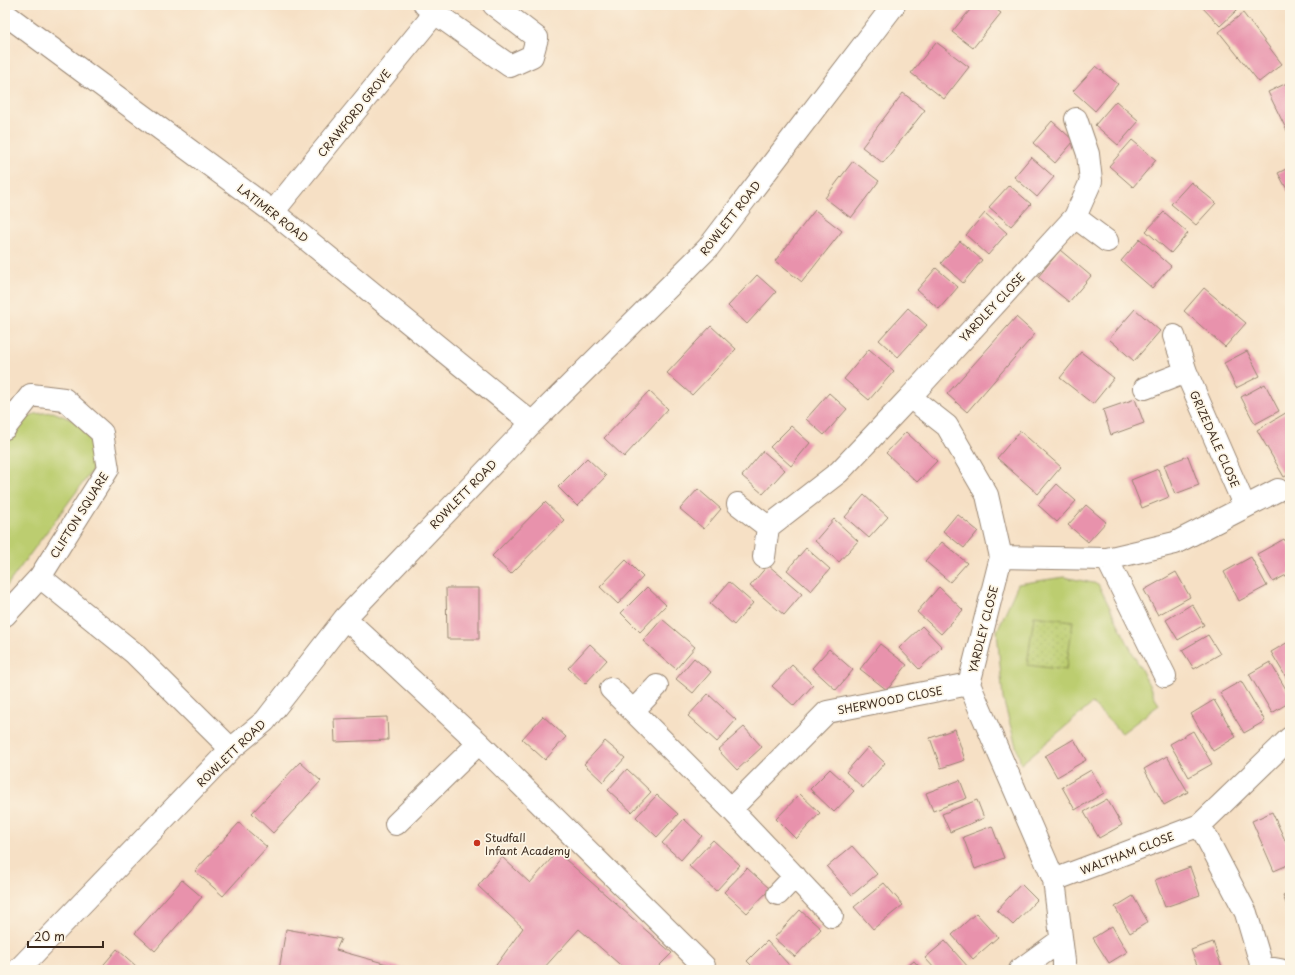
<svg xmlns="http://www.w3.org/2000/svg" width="1295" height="975" font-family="'Playpen Sans',sans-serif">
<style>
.green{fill:#bccd70;stroke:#7c7c47}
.park{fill:url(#park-dots);stroke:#7c7c47}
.building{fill:#e892ac}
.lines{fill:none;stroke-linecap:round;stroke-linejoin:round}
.minor-casing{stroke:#988572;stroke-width:24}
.minor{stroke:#fff;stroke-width:22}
.poi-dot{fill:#c8321e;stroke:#fcf5e5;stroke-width:1.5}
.labels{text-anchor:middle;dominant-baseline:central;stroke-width:3.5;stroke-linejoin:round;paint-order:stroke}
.street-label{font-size:11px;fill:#3b2a1e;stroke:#fcf5e5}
.poi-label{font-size:11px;fill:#3b2a1e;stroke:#fcf5e5;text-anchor:start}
</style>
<defs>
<pattern id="park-dots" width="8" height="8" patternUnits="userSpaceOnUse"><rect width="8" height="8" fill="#bccd70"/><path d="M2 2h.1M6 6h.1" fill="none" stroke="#a2b061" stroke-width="1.8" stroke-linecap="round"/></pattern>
</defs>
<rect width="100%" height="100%" fill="#fcf5e5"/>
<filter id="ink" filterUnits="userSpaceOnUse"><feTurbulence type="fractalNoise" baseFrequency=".025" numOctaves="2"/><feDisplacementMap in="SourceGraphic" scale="8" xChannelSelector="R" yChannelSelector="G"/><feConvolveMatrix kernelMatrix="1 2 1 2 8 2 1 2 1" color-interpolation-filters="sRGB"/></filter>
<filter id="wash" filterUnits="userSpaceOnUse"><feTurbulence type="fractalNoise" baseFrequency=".012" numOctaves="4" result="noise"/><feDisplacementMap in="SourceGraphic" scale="16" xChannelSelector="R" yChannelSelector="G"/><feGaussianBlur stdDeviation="0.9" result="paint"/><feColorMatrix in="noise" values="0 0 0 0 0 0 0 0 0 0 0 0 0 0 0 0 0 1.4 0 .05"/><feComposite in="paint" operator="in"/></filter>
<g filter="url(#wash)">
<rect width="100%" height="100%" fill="#f6e0c5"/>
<path class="green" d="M53,412L77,422L92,443L96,461L91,472L5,588V441L18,424L34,414Z
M1064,577L1098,584L1159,705L1122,733L1092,704L1021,764L1003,699L997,631L1018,584Z"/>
<path class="park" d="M1034,616L1073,621L1066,670L1027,665Z"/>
<g id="blocks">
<path class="building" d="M974,5H990L1001,13L973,48L952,32Z
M1200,5H1232L1237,10L1220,26Z
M1243,13L1282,64L1259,82L1219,32Z
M936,42L969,67L944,99L911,73Z
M1096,66L1118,84L1095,111L1073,91Z
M1289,82L1290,84V137L1268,92Z
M903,93L925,110L883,163L862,147Z
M1116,101L1139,121L1118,145L1095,125Z
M1052,121L1074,141L1055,163L1033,143Z
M1132,140L1156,160L1133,187L1109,166Z
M1031,157L1054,177L1037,197L1014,177Z
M853,161L879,181L851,218L825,198Z
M1290,167V195L1278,173Z
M1191,182L1216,203L1196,225L1171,204Z
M1009,185L1031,204L1011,226L989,207Z
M815,210L842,231L802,282L775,261Z
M1164,212L1188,233L1171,253L1146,231Z
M985,213L1007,233L988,255L966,235Z
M1140,239L1171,266L1152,288L1121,261Z
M960,241L982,260L963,283L941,263Z
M1060,250L1091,276L1069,302L1038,277Z
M936,268L958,287L939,309L917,290Z
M757,275L776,292L747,324L728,306Z
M1204,288L1246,323L1225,347L1184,311Z
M908,308L927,325L898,357L879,340Z
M1135,309L1160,331L1134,361L1109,339Z
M1016,317L1035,334L967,412L947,394Z
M711,326L736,349L692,395L667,373Z
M869,349L894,371L869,400L844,379Z
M1247,351L1260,376L1236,388L1224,363Z
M1081,352L1114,378L1093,404L1060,378Z
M1265,384L1279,411L1255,424L1241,397Z
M649,391L668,409L624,457L604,438Z
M829,393L847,409L824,435L806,419Z
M1135,399L1144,423L1111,435L1103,410Z
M1289,411L1290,413V474L1284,477L1257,430Z
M791,426L810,443L791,466L770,447Z
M1020,431L1061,467L1038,494L997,458Z
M906,432L937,461L917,482L886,453Z
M763,451L785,470L763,494L742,476Z
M1188,456L1199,485L1175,494L1164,465Z
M587,458L606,476L577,506L558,487Z
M1158,469L1169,497L1142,508L1131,480Z
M1057,484L1076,501L1057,522L1038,505Z
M698,489L721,509L704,529L680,509Z
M864,495L888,517L869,538L845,517Z
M545,502L564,520L511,574L492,556Z
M1086,505L1106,522L1088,542L1068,525Z
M957,514L978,531L964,548L943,531Z
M834,519L858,541L839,562L815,541Z
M1284,539L1290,549V573L1273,582L1257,554Z
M942,542L967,563L950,582L925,561Z
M806,548L830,569L811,591L787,570Z
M1251,557L1267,586L1239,601L1224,572Z
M626,560L643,577L618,604L600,587Z
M768,565L802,594L784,615L750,586Z
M1176,572L1190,597L1158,615L1144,590Z
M729,582L753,603L734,625L710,604Z
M647,587L666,605L640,632L621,613Z
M939,587L963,610L941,634L917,612Z
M446,588H479V639H447Z
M1192,604L1204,625L1178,640L1166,620Z
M662,619L695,647L676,669L643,641Z
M922,626L942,647L919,669L899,648Z
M1208,635L1220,654L1194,669L1182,650Z
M1290,641V684L1271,652Z
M590,644L607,660L585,684L568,668Z
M880,644L907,665L887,690L860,669Z
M829,649L853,670L836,690L812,668Z
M694,658L711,672L693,693L676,679Z
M1270,662L1290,696V702L1272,713L1249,674Z
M792,665L813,685L794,706L772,686Z
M1241,681L1265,721L1244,733L1220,693Z
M708,694L736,720L717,742L688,716Z
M1214,700L1236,737L1213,751L1191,714Z
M543,716L566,737L545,760L522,739Z
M387,717L388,740L335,742L334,719Z
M744,727L762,747L737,770L718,750Z
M955,729L965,760L941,768L930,738Z
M1193,731L1212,764L1189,777L1170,744Z
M1074,739L1086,760L1057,777L1045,756Z
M605,741L625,758L603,782L584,764Z
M868,747L885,763L863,788L846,772Z
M1167,756L1188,792L1164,805L1144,769Z
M300,762L321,781L273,833L252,813Z
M627,769L651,792L632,812L608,790Z
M830,769L854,791L834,812L810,789Z
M1091,770L1104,793L1075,810L1062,787Z
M960,780L967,798L933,811L926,793Z
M800,794L820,813L796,839L776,819Z
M657,795L678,814L657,837L636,817Z
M1107,799L1122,825L1099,838L1084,812Z
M977,800L984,818L950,832L942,814Z
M1272,812L1290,851V864L1274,871L1252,821Z
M684,819L702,836L681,860L662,843Z
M239,823L267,847L223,896L195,871Z
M992,826L1004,858L975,869L963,837Z
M713,840L740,865L716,891L689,866Z
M852,846L877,874L852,895L827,867Z
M557,852L672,953L655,970H626L579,929L543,969V970H489L494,968L523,928L478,886L502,857L530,883Z
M1190,867L1200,895L1165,907L1155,880Z
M747,868L770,889L747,913L724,892Z
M182,880L202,897L155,951L135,933Z
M884,883L903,905L873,929L854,907Z
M1021,884L1037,900L1013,925L997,910Z
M1290,893V913L1283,896Z
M1133,896L1148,922L1130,933L1115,907Z
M800,910L821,929L795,957L774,938Z
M976,913L998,937L973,959L952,935Z
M1112,926L1127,952L1109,963L1093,938Z
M286,929L341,939L336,950L409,970H279Z
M767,941L789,965L784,970H756L747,961Z
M945,941L969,968L967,970H936L925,958Z
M1213,942L1223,970H1199L1191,950Z
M117,949L136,966L132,970H99Z
M914,961L922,970H903Z"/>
</g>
</g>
<g filter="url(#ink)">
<use href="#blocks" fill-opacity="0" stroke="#988572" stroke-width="1"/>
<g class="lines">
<defs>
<path id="minor" d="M435,13L510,66L532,56L537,38L494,5
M5,14L273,212L532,423
M273,212L435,13L425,5
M1075,217L1107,241
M1145,388L1186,372
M5,428L31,395L64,399L102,433L108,469L40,577L134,653L231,749
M738,504L768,527
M1245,507L1278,490
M764,557L768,527L839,472L910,397
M1001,557L1107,559L1175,543L1245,507L1186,372L1174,336
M1107,559L1165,676
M5,615L40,577
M345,618L479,743L396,824
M611,689L731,809L827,712L969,684
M633,711L657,686
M479,743L704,966L700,970
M731,809L832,916
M1200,825L1246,913L1262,967L1280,970
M1054,880L1200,825L1290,738
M778,894L795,876
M18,970L231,749L265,721L345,618L532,423L708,248L894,5
M1020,970L1061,940
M1064,970V961L1054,880L969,684L1001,557L987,495L947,426L910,397L1075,217L1091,181L1088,154L1076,119"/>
</defs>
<use href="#minor" class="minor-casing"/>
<use href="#minor" class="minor"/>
</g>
</g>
<circle class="poi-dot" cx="477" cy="843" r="4"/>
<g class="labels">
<g class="street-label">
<text transform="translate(354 113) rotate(-51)">CRAWFORD GROVE</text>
<text transform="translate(273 213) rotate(38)">LATIMER ROAD</text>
<text transform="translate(730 218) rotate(-52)">ROWLETT ROAD</text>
<text transform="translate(992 307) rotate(-47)">YARDLEY CLOSE</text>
<text transform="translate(1215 439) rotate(66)">GRIZEDALE CLOSE</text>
<text transform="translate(463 494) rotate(-46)">ROWLETT ROAD</text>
<text transform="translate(79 515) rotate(-58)">CLIFTON SQUARE</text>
<text transform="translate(983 629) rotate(-76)">YARDLEY CLOSE</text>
<text transform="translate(890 700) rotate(-11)">SHERWOOD CLOSE</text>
<text transform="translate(231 753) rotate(-44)">ROWLETT ROAD</text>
<text transform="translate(1127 853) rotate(-21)">WALTHAM CLOSE</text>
</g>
<g class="poi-label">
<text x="485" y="837">Studfall<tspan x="485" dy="13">Infant Academy</tspan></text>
</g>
</g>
<rect width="1295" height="975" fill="none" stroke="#fcf5e5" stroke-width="20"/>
<path d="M28 941v6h75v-6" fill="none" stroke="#3b2a1e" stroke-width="2"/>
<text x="34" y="941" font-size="12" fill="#3b2a1e" stroke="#fcf5e5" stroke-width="3" paint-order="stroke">20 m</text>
</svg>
